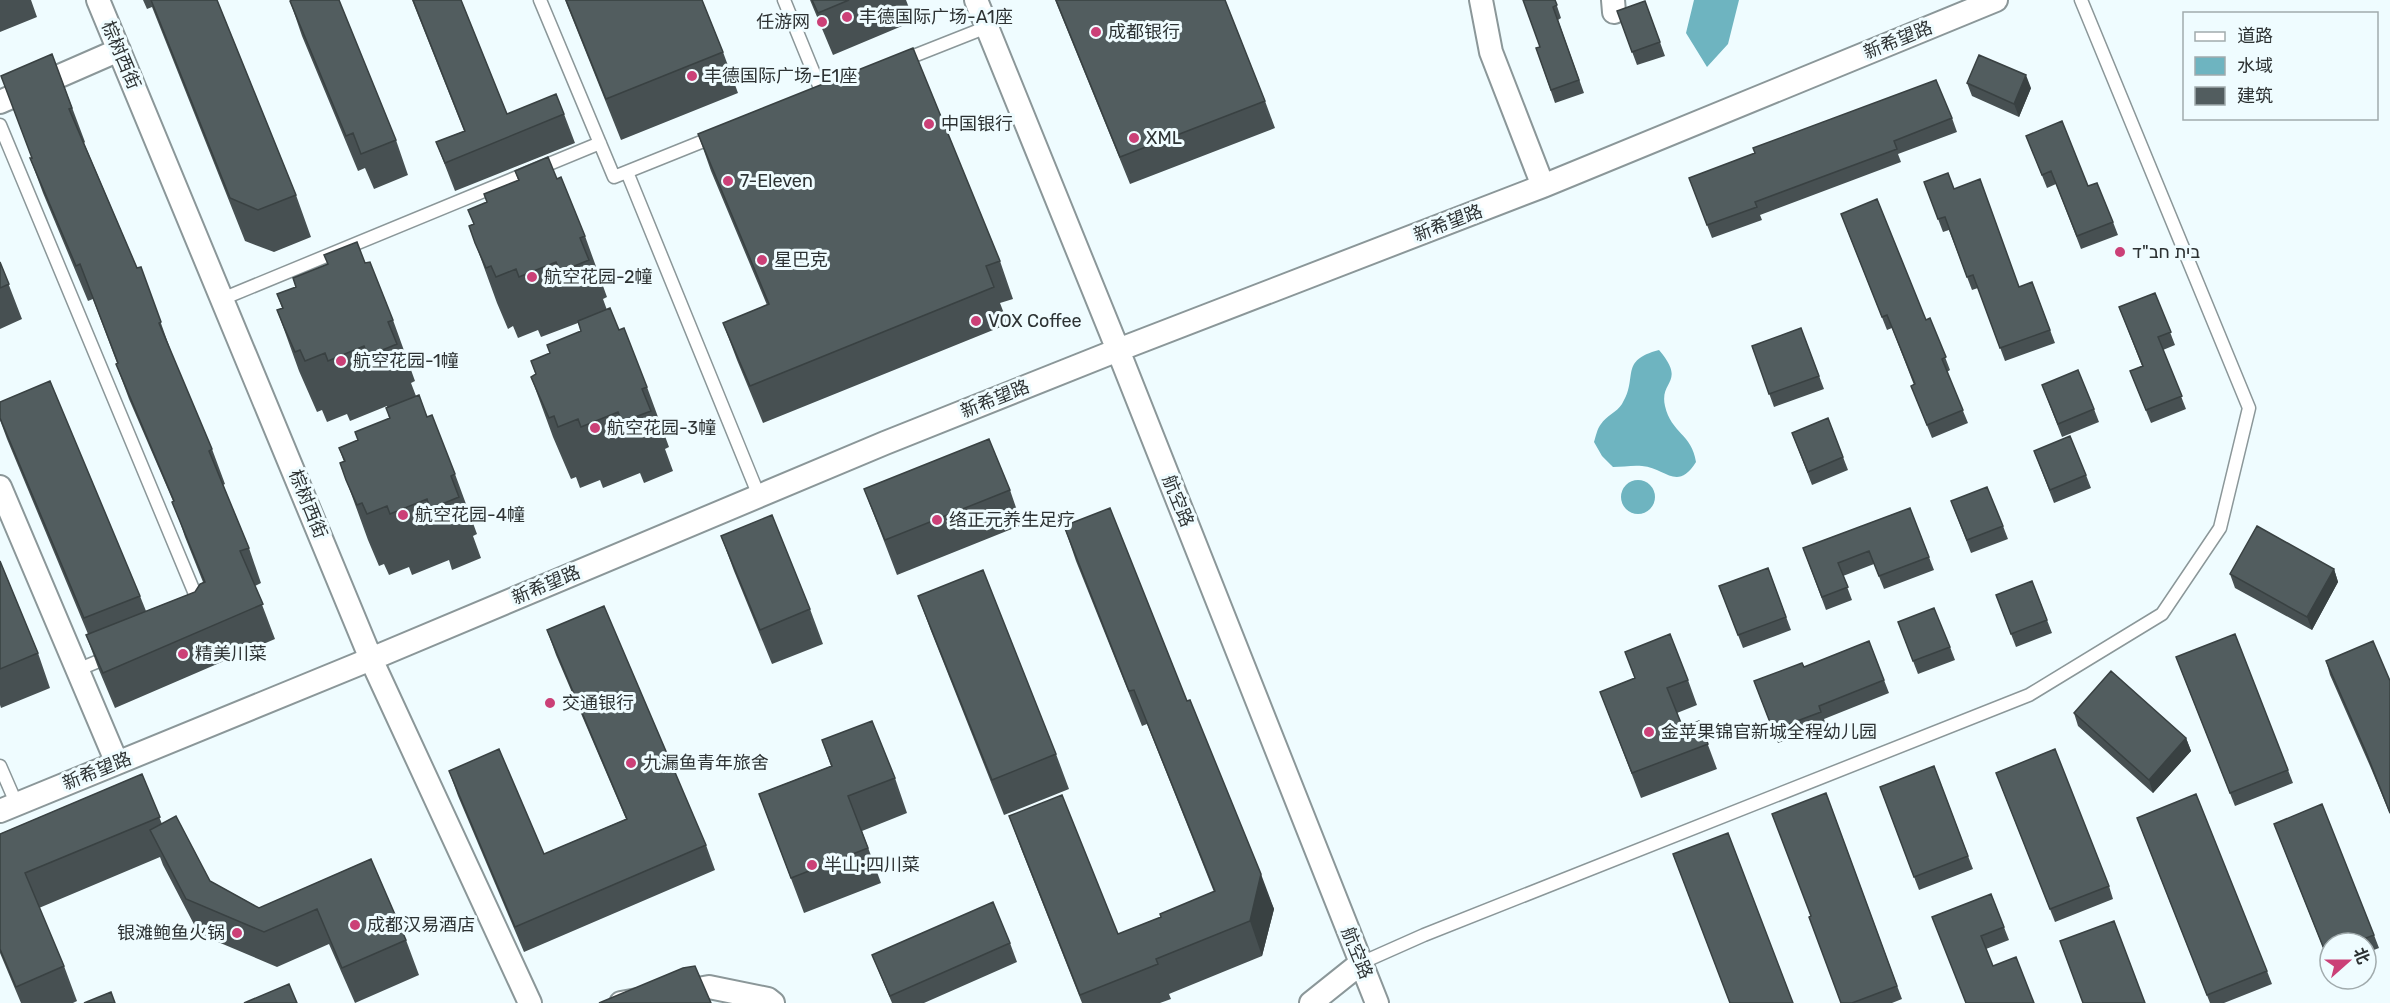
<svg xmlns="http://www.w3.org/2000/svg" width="2390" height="1003" font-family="Rubik,'Noto Sans SC',Heebo,sans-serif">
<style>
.water{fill:#6eb4c0}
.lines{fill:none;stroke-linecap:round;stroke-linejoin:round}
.lane-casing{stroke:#8b9799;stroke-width:15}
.street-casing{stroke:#8b9799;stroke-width:26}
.lane{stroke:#fff;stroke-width:12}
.street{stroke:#fff;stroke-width:22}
.wall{fill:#475052}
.shaded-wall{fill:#394142}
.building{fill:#525d5f;stroke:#394142;stroke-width:1.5}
.poi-dot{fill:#cb4077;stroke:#effcff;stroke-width:2}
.labels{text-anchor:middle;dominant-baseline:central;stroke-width:6;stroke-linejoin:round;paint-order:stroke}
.poi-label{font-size:18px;fill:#2d3233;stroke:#effcff;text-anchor:start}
.street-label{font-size:18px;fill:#2d3233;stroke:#effcff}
</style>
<rect width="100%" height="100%" fill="#effcff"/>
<path class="water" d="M1694,0H1739L1728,44L1707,67L1686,33Z
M1659,350C1687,383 1659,380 1665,406C1671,433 1692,434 1696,462C1677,492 1666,468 1642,466C1633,465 1622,467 1613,467L1602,456L1594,442C1596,436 1597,429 1601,424C1606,416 1617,412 1622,404C1639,377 1618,361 1659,350Z
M1621 497a17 17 0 1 1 34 0a17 17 0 1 1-34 0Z"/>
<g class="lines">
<defs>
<path id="lane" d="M540,0L614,177L716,136
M784,0L822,93
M901,61L987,27
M0,125L200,606
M627,172L759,496
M222,299L600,143
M77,670L111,656
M0,766L17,805
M1361,963L1424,935L2029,695L2162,614L2220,528L2249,408L2081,0"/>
<path id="street" d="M98,0L371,659L530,1003
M976,0L1118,350L1377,1003
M1481,0L1491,52L1543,186
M1613,0L1614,12
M0,102L119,50
M0,487L117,763
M0,811L371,659L885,443L1118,350L1543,186L1996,0
M621,1003L709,987L768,999L773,1003
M1311,1003L1361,963"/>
</defs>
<use href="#lane" class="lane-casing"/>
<use href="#street" class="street-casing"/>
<use href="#lane" class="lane"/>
<use href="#street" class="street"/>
</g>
<path class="wall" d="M0,0H31L37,17L0,32Z
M143,0H217L296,195L311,237L274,252L245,241L152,7L147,9Z
M412,0H461L507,114H564L575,143L455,191L436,142L464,131Z
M565,0H702L723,52L738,93L621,140Z
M810,0H906L914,21L833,55Z
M1055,0H1225L1265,101L1275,128L1130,184Z
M1555,0L1561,18L1558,20L1584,93L1555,103L1536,48L1540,47Z
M290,1L396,140L408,175L374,189L365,168L358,171L302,36Z
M1645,1L1665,56L1637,65L1617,11Z
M52,54L85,142L84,143L137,268L141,267L173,357L212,449L225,484L223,485L249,548L261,583L255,586L275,639L115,708L99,670L86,635L88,634L7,439L0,420V402L140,596L146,611L195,592L203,582L185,537L173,501L129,399L116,364L117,363L93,299L88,301L43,193L30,158H32Z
M1967,83L2031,88L2019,117L1972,96Z
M1952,118L1957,132L1898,154L1901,162L1760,215L1762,220L1712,238L1689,178Z
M698,134L1000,261L1013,299L1000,303L1008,324L763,423L737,360L723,323L767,305L711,171Z
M2026,136L2088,186L2113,222L2118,235L2081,249L2056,184L2047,188Z
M515,171L557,179L585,236L607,297L603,299L607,310L619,330L647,387L669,447L665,449L673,471L644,483L640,473L603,488L600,480L580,488L576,477L571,479L553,437L531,377L536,375L531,361L550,353L581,331L578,323L541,337L538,330L518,338L513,326L508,329L497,303L469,226L473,224L487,203L518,180Z
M1924,182L1954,189L2019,287L2032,282L2055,343L2005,361L1978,288L1972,290L1949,230L1943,232Z
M1846,227L1926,320L1930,318L1950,370L1947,372L1968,423L1932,438L1911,386L1914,385L1892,328L1887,330Z
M0,262L22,319L0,329Z
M365,263L393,320L415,381L411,383L416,396L427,417L455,474L477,534L473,536L481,558L452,570L449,560L412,575L409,567L389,575L384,564L379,566L368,540L340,463L344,462L339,448L358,440L389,418L387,406L350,421L347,414L327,422L322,410L317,412L299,371L277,310L282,308L277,294Z
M2155,293L2175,345L2163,350L2186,409L2151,423L2130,371L2142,366L2119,307Z
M1801,328L1824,389L1774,407L1752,346Z
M2042,385L2094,409L2099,422L2062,437Z
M1828,418L1848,470L1812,485L1792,433Z
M2034,451L2086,475L2091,488L2054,503Z
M864,489L1010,490L1022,525L897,575Z
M1951,501L2003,526L2008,539L1971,553Z
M1910,508L1934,570L1884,589L1874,564L1843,576L1852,600L1826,610L1803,548Z
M1064,526L1187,701L1274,909L1262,956L1169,994L1171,999L1160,1003H1082L1022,851L1009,816L1118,934L1161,917L1214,892L1147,724L1142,726L1076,561Z
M721,536L810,609L823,644L772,664L734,571Z
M0,561L38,653L50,688L1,708L0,705Z
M1768,568L1791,630L1743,648L1719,586Z
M2334,569L2338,582L2312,630L2235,588L2230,574Z
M2032,581L2052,633L2016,647L1996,595Z
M918,596L1056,754L1069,789L1004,815L931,631Z
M1898,622L1950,647L1955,660L1918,674Z
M547,630L706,845L715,870L524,952L458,796L449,771L544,854L626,819L556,655Z
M1869,641L1889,693L1824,719L1826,725L1778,743L1754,681L1804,667Z
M1625,652L1688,680L1697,705L1677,713L1683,728L1699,721L1717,769L1641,798L1600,692L1635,678Z
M2326,661L2390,681V814L2370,766L2330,675Z
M2181,670L2288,770L2293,783L2235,806Z
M2074,713L2186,738L2191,751L2153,793L2078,726Z
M822,740L895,778L907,813L862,831L881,883L804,913L759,794L831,766Z
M1934,766L1973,869L1919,890L1880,787Z
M142,774L162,824L210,881L259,908L371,859L406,940L419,975L355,1003L329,944L277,967L199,934L163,865L160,857L39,908L64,966L77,1001L73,1003H21L0,953V834Z
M2001,786L2109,886L2113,899L2055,922Z
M1826,793L1902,999L1892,1003H1841Z
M2142,831L2267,971L2272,984L2224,1003H2210Z
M2279,837L2374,935L2379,948L2366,953V943H2330V965Z
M1991,894L2009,940L1986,949L1993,966L1966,1003Z
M1010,943L1017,962L924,1003H892L872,955Z"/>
<path class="shaded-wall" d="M2026,75L2031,88L2019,117L2014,104Z
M2334,569L2338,582L2312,630L2307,617Z
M2186,738L2191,751L2153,793L2149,780Z
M1261,874L1274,909L1262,956L1250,921Z"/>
<path class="building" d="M151,0H217L296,195L258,210L230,198Z
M292,0H339L396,140L361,154L353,133L346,136L290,1Z
M413,0H461L507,114L556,94L564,114L445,163L436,142L465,131Z
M566,0H702L723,52L606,99Z
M812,0H849L818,13Z
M1056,0H1225L1265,101L1120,157Z
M1523,0H1555L1557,5L1553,7L1579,80L1551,90L1536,48L1540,47Z
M1645,1L1660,42L1632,52L1617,11Z
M913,48L1000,261L986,266L994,287L750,386L723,323L769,304L698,134Z
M52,54L72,108L69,109L137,268L141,267L161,322L159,323L212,449L209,451L249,548L240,551L263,604L103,673L86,635L195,592L200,584L205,582L172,502L174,501L116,364L118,363L80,264L76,266L30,158H32L1,76Z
M1979,55L2026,75L2014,104L1967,83Z
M1936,80L1952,118L1894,141L1897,149L1755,202L1757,207L1707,225L1689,178L1755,153L1753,148Z
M2062,121L2088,186L2097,183L2113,222L2077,236L2051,171L2042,175L2026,136Z
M548,157L557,179L561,177L585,236L580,238L589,260L560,272L556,262L519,277L516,269L496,277L491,266L486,268L475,243L469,226L474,224L468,210L487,202L484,194L519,180L515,171Z
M1948,173L1954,189L1980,179L2019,287L2032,282L2050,330L2000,348L1973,275L1967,277L1945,217L1938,219L1924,182Z
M1877,199L1926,320L1930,318L1946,357L1942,359L1963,410L1927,425L1911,386L1915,384L1887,315L1882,317L1841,214Z
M357,242L365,263L370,262L393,320L388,322L397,344L368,356L364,346L328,361L325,353L305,361L300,350L295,352L284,327L277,310L283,308L277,294L296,287L293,278L328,264L324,255Z
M0,262L9,284L0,288Z
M2155,293L2171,332L2158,337L2182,396L2146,410L2130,371L2143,366L2119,307Z
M610,308L619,330L624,328L647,387L642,389L651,411L622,422L618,412L581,427L578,419L558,427L554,416L549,418L538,393L531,377L536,374L531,361L550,353L547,345L581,331L578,321Z
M1801,328L1819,376L1769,394L1752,346Z
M2078,370L2094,409L2058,424L2042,385Z
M50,381L140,596L84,618L0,418V402Z
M419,395L427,417L432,415L455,474L451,476L459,497L430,509L427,499L390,514L387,506L367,514L362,503L357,505L346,480L340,463L345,461L339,448L358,440L355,432L390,418L386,408Z
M1828,418L1843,457L1808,472L1792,433Z
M2070,436L2086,475L2050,490L2034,451Z
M989,439L1010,490L885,540L864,489Z
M1987,487L2003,526L1967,540L1951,501Z
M1110,508L1187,701L1190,700L1261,874L1250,921L1156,959L1158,964L1080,995L1009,816L1062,795L1118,934L1161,917L1160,914L1215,891L1134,690L1129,691L1064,526Z
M1910,508L1929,557L1879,576L1869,551L1838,563L1848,587L1822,597L1803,548Z
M772,515L810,609L760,630L721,536Z
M2257,526L2334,569L2307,617L2230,574Z
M0,561L38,653L0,669Z
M1768,568L1786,617L1738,635L1719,586Z
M983,570L1056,754L992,780L918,596Z
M2032,581L2047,620L2011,634L1996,595Z
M604,606L706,845L515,927L449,771L499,749L544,854L627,819L547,630Z
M1934,608L1950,647L1913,661L1898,622Z
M1670,634L1688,680L1667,688L1683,728L1699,721L1708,744L1632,773L1600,692L1635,678L1625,652Z
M2235,634L2288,770L2230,793L2176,657Z
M1869,641L1884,680L1819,706L1821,712L1773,730L1754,681L1802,663L1804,667Z
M2373,641L2390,681V813L2366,752L2326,661Z
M2111,671L2186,738L2149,780L2074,713Z
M872,721L895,778L848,796L868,848L791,878L759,794L832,766L822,740Z
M2055,749L2109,886L2050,909L1996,773Z
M1934,766L1968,856L1914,877L1880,787Z
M142,774L160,817L25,873L64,966L16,987L0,949V834Z
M1826,793L1897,986L1852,1003H1841L1809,917L1811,916L1772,814Z
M2196,794L2267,971L2207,995L2137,818Z
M2322,804L2374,935L2353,943H2330V952L2326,954L2274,824Z
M176,816L210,881L259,908L371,859L406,940L342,968L317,909L264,932L186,899L150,830Z
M1728,833L1793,1003H1730L1673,854Z
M1991,894L2004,927L1981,936L1993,966L2016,957L2034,1003H1966L1932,917Z
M993,902L1010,943L890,996L872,955Z
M2114,921L2145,1003H2083L2060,941Z
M695,966L711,1003H599L683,968Z
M289,984L297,1003H244Z
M111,992L115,1003H84Z"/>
<g class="poi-dot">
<circle cx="847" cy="17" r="6"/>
<circle cx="822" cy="22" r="6"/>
<circle cx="1096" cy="32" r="6"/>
<circle cx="692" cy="76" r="6"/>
<circle cx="929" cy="124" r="6"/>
<circle cx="1134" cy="138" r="6"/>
<circle cx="728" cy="181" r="6"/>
<circle cx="2120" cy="252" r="6"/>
<circle cx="762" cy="260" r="6"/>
<circle cx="532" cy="277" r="6"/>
<circle cx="976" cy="321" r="6"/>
<circle cx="341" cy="361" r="6"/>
<circle cx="595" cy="428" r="6"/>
<circle cx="403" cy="515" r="6"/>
<circle cx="937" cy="520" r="6"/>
<circle cx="183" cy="654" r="6"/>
<circle cx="550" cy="703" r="6"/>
<circle cx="1649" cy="732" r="6"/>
<circle cx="631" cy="763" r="6"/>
<circle cx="812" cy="865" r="6"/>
<circle cx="355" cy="925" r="6"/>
<circle cx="237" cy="933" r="6"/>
</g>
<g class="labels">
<g class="poi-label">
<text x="859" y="17">丰德国际广场-A1座</text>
<text x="810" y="22" text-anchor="end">任游网</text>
<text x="1108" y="32">成都银行</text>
<text x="704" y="76">丰德国际广场-E1座</text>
<text x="941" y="124">中国银行</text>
<text x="1146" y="138">XML</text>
<text x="740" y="181">7-Eleven</text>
<text x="2132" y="252">בית חב"ד</text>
<text x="774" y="260">星巴克</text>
<text x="544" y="277">航空花园-2幢</text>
<text x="988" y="321">VOX Coffee</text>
<text x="353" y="361">航空花园-1幢</text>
<text x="607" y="428">航空花园-3幢</text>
<text x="415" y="515">航空花园-4幢</text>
<text x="949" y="520">络正元养生足疗</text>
<text x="195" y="654">精美川菜</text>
<text x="562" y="703">交通银行</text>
<text x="1661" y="732">金苹果锦官新城全程幼儿园</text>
<text x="643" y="763">九漏鱼青年旅舍</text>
<text x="824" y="865">半山·四川菜</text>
<text x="367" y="925">成都汉易酒店</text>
<text x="225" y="933" text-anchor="end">银滩鲍鱼火锅</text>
</g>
<g class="street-label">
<text transform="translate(1898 40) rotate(-22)">新希望路</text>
<text transform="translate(121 55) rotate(67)">棕树西街</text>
<text transform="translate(1448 223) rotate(-21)">新希望路</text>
<text transform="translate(995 399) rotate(-22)">新希望路</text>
<text transform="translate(1178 501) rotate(68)">航空路</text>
<text transform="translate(308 504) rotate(68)">棕树西街</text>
<text transform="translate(546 585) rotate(-23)">新希望路</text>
<text transform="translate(97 771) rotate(-22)">新希望路</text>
<text transform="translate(1357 953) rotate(68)">航空路</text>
</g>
</g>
<rect x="2183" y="12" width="195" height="108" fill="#effcff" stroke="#a1abad" stroke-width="1.5"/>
<rect x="2195" y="32" width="30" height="9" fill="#ffffff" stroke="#a1abad" stroke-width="1.5"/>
<text x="2237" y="42" font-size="18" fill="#2d3233">道路</text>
<rect x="2195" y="57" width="30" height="18" fill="#6eb4c0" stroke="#a1abad" stroke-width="1.5"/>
<text x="2237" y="72" font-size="18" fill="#2d3233">水域</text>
<rect x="2195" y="87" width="30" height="18" fill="#525d5f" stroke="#a1abad" stroke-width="1.5"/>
<text x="2237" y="102" font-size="18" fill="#2d3233">建筑</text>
<g transform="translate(2348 961) rotate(69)"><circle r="28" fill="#effcff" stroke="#a1abad" stroke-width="1.5"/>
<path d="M0-4.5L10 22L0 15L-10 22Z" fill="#cb4077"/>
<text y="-9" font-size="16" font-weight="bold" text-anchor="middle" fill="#2d3233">北</text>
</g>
</svg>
